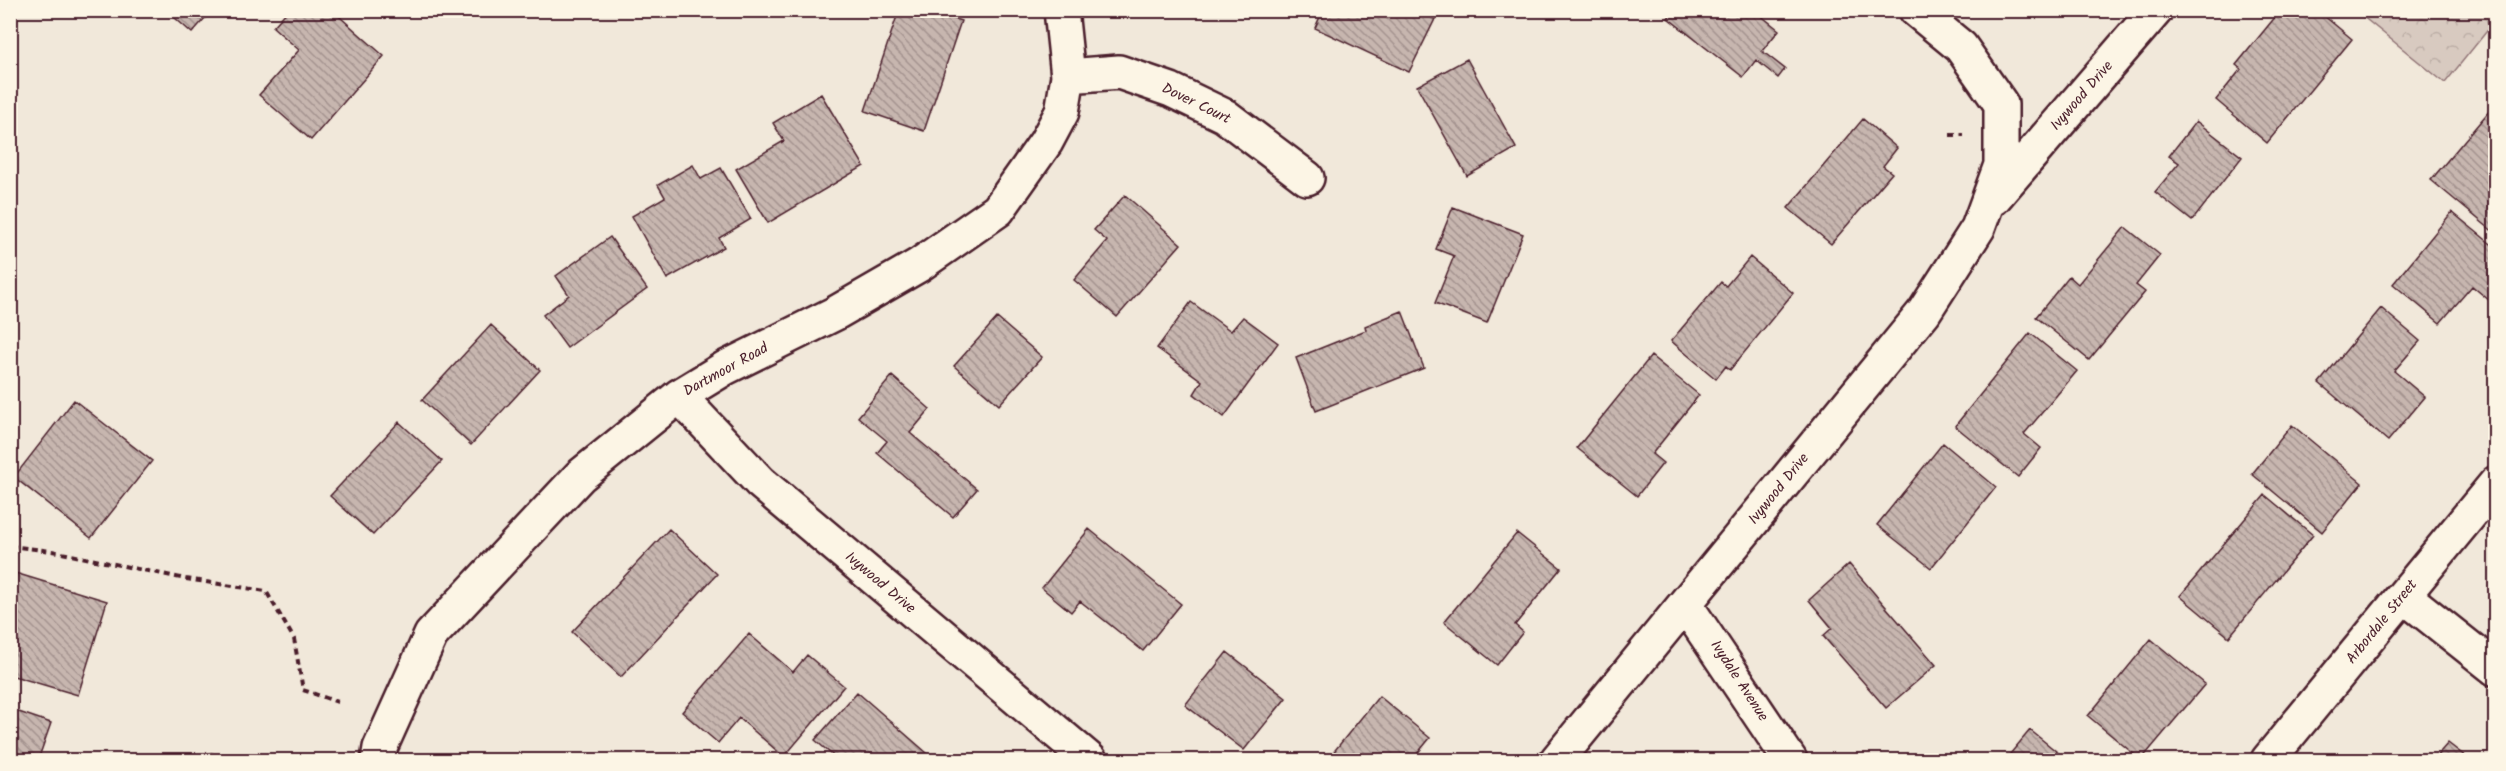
<svg xmlns="http://www.w3.org/2000/svg" width="2506" height="771" font-family="Kalam,sans-serif">
<style>
.forest{fill:url(#forest-crowns);stroke:#917476;stroke-width:1.5}
.building{fill:url(#building-back-hatch);stroke:#4a1f2b;stroke-width:1.5}
.lines{fill:none;stroke-linecap:round;stroke-linejoin:round}
.minor-casing{stroke:#4a1f2b;stroke-width:38}
.path{stroke:#4a1f2b;stroke-width:4;stroke-dasharray:6 4.5;stroke-linecap:butt}
.minor{stroke:#fcf5e5;stroke-width:33}
.labels{text-anchor:middle;dominant-baseline:central;stroke-width:4.5;stroke-linejoin:round;paint-order:stroke}
.street-label{font-size:15px;fill:#4a1f2b;stroke:#fcf5e5}
</style>
<defs>
<pattern id="forest-crowns" width="20" height="18" patternUnits="userSpaceOnUse" patternTransform="scale(1.5)"><rect width="20" height="18" fill="#d8cac0"/><path d="M2 6a3 3 0 1 1 6 0M12 15a3 3 0 1 1 6 0" fill="none" stroke="#bbada5"/></pattern>
<pattern id="building-back-hatch" width="6" height="6" patternUnits="userSpaceOnUse" patternTransform="scale(1.5)"><rect width="6" height="6" fill="#c7b6af"/><path d="M-1 5l2 2M0 0l6 6M5-1l2 2" fill="none" stroke="#a4938f"/></pattern>
</defs>
<rect width="100%" height="100%" fill="#f1e8da"/>
<filter id="ink" filterUnits="userSpaceOnUse"><feTurbulence type="fractalNoise" baseFrequency=".0167" numOctaves="2"/><feDisplacementMap in="SourceGraphic" scale="12" xChannelSelector="R" yChannelSelector="G"/><feConvolveMatrix kernelMatrix="1 2 1 2 8 2 1 2 1" color-interpolation-filters="sRGB"/></filter>
<g filter="url(#ink)">
<path class="forest" d="M2356,11H2495V21L2445,83Z"/>
<path class="building" d="M166,10H212L192,33Z
M288,10H332L384,56L311,140L259,95L299,50L273,27Z
M899,10H929L961,21L924,131L865,111Z
M1323,10H1416L1435,19L1409,72L1315,28Z
M1674,10H1754L1779,30L1762,51L1785,69L1778,78L1756,60L1743,77L1668,18Z
M2281,10H2317L2352,39L2267,143L2216,100L2241,69L2236,65Z
M1467,59L1516,148L1467,176L1417,86Z
M821,94L864,166L768,223L736,169L784,141L773,123Z
M2496,103V234L2431,180Z
M1863,119L1897,148L1883,166L1892,173L1831,244L1788,208Z
M2196,121L2242,157L2192,221L2155,192L2179,163L2169,156Z
M693,165L701,179L721,168L751,219L719,238L724,247L667,279L632,216L665,197L658,185Z
M1125,195L1181,244L1117,317L1074,280L1107,241L1094,230Z
M1453,207L1523,234L1487,323L1435,303L1454,256L1436,249Z
M2452,212L2496,248V306L2472,286L2440,323L2393,284Z
M2125,227L2160,255L2136,285L2145,292L2089,360L2036,317L2069,276L2078,284Z
M610,237L647,289L567,348L543,315L569,295L556,276Z
M1750,257L1793,293L1730,370L1726,366L1716,379L1671,341L1721,282L1726,286Z
M1191,302L1231,331L1243,317L1278,343L1224,417L1194,394L1202,381L1157,348Z
M2381,308L2420,341L2394,371L2425,397L2388,441L2319,383Z
M1402,311L1424,368L1316,411L1296,358L1366,330L1365,326Z
M997,318L1042,357L999,405L954,366Z
M491,325L540,370L471,445L422,400Z
M2030,333L2077,371L2024,434L2041,448L2018,477L1955,426Z
M1651,356L1699,395L1652,454L1663,463L1637,496L1577,448Z
M892,376L930,409L910,433L977,489L953,517L877,453L887,441L858,417Z
M74,400L152,461L91,538L14,477Z
M399,422L442,461L373,535L330,496Z
M2292,425L2362,483L2322,532L2252,474Z
M1943,443L1996,487L1931,568L1877,525Z
M2265,495L2313,535L2229,637L2180,596Z
M669,529L717,574L621,677L572,632Z
M1089,529L1181,604L1143,651L1080,601L1071,612L1042,588Z
M1517,533L1561,568L1515,625L1523,632L1497,665L1444,622Z
M1849,564L1936,665L1886,708L1823,636L1832,628L1809,600Z
M12,572L107,601L78,695L10,675Z
M749,634L793,672L807,655L844,686L784,757L739,718L718,743L682,712Z
M2151,639L2205,684L2141,760L2088,716Z
M1227,652L1286,698L1244,750L1185,705Z
M857,692L935,760H838L815,740Z
M1379,696L1430,738L1412,760H1327Z
M10,709L51,723L38,760H10Z
M2030,730L2067,760H2005Z
M2448,743L2470,760H2433Z
M211,753L238,760H209Z"/>
<g class="lines">
<defs>
<path id="minor" d="M1068,76L1119,72L1171,90L1225,116L1307,178
M1994,198L2156,10
M679,396L760,482L1090,760
M2404,596L2496,669
M1685,604L1790,760
M378,760L380,748L431,635L580,476L679,396L725,368L834,314L919,265L998,210L1046,142L1062,112L1068,76L1061,10
M1557,760L1924,312L1978,228L2001,165V104L1961,47L1916,10
M2268,760L2496,483"/>
</defs>
<use href="#minor" class="minor-casing"/>
<path class="path" d="M1950,135H1964
M10,546L52,551L186,579L266,591L294,639L303,690L338,702"/>
<use href="#minor" class="minor"/>
</g>
</g>
<g class="labels">
<g class="street-label">
<text transform="translate(2082 96) rotate(-49)">Ivywood Drive</text>
<text transform="translate(1196 104) rotate(26)">Dover Court</text>
<text transform="translate(726 370) rotate(-29)">Dartmoor Road</text>
<text transform="translate(1779 489) rotate(-51)">Ivywood Drive</text>
<text transform="translate(880 583) rotate(40)">Ivywood Drive</text>
<text transform="translate(2382 622) rotate(-51)">Arbordale Street</text>
<text transform="translate(1739 681) rotate(57)">Ivydale Avenue</text>
</g>
</g>
<rect width="2506" height="771" fill="none" stroke="#fcf5e5" stroke-width="36"/>
<rect x="18" y="18" width="2470" height="735" fill="none" stroke="#4a1f2b" stroke-width="2" filter="url(#ink)"/>
</svg>
